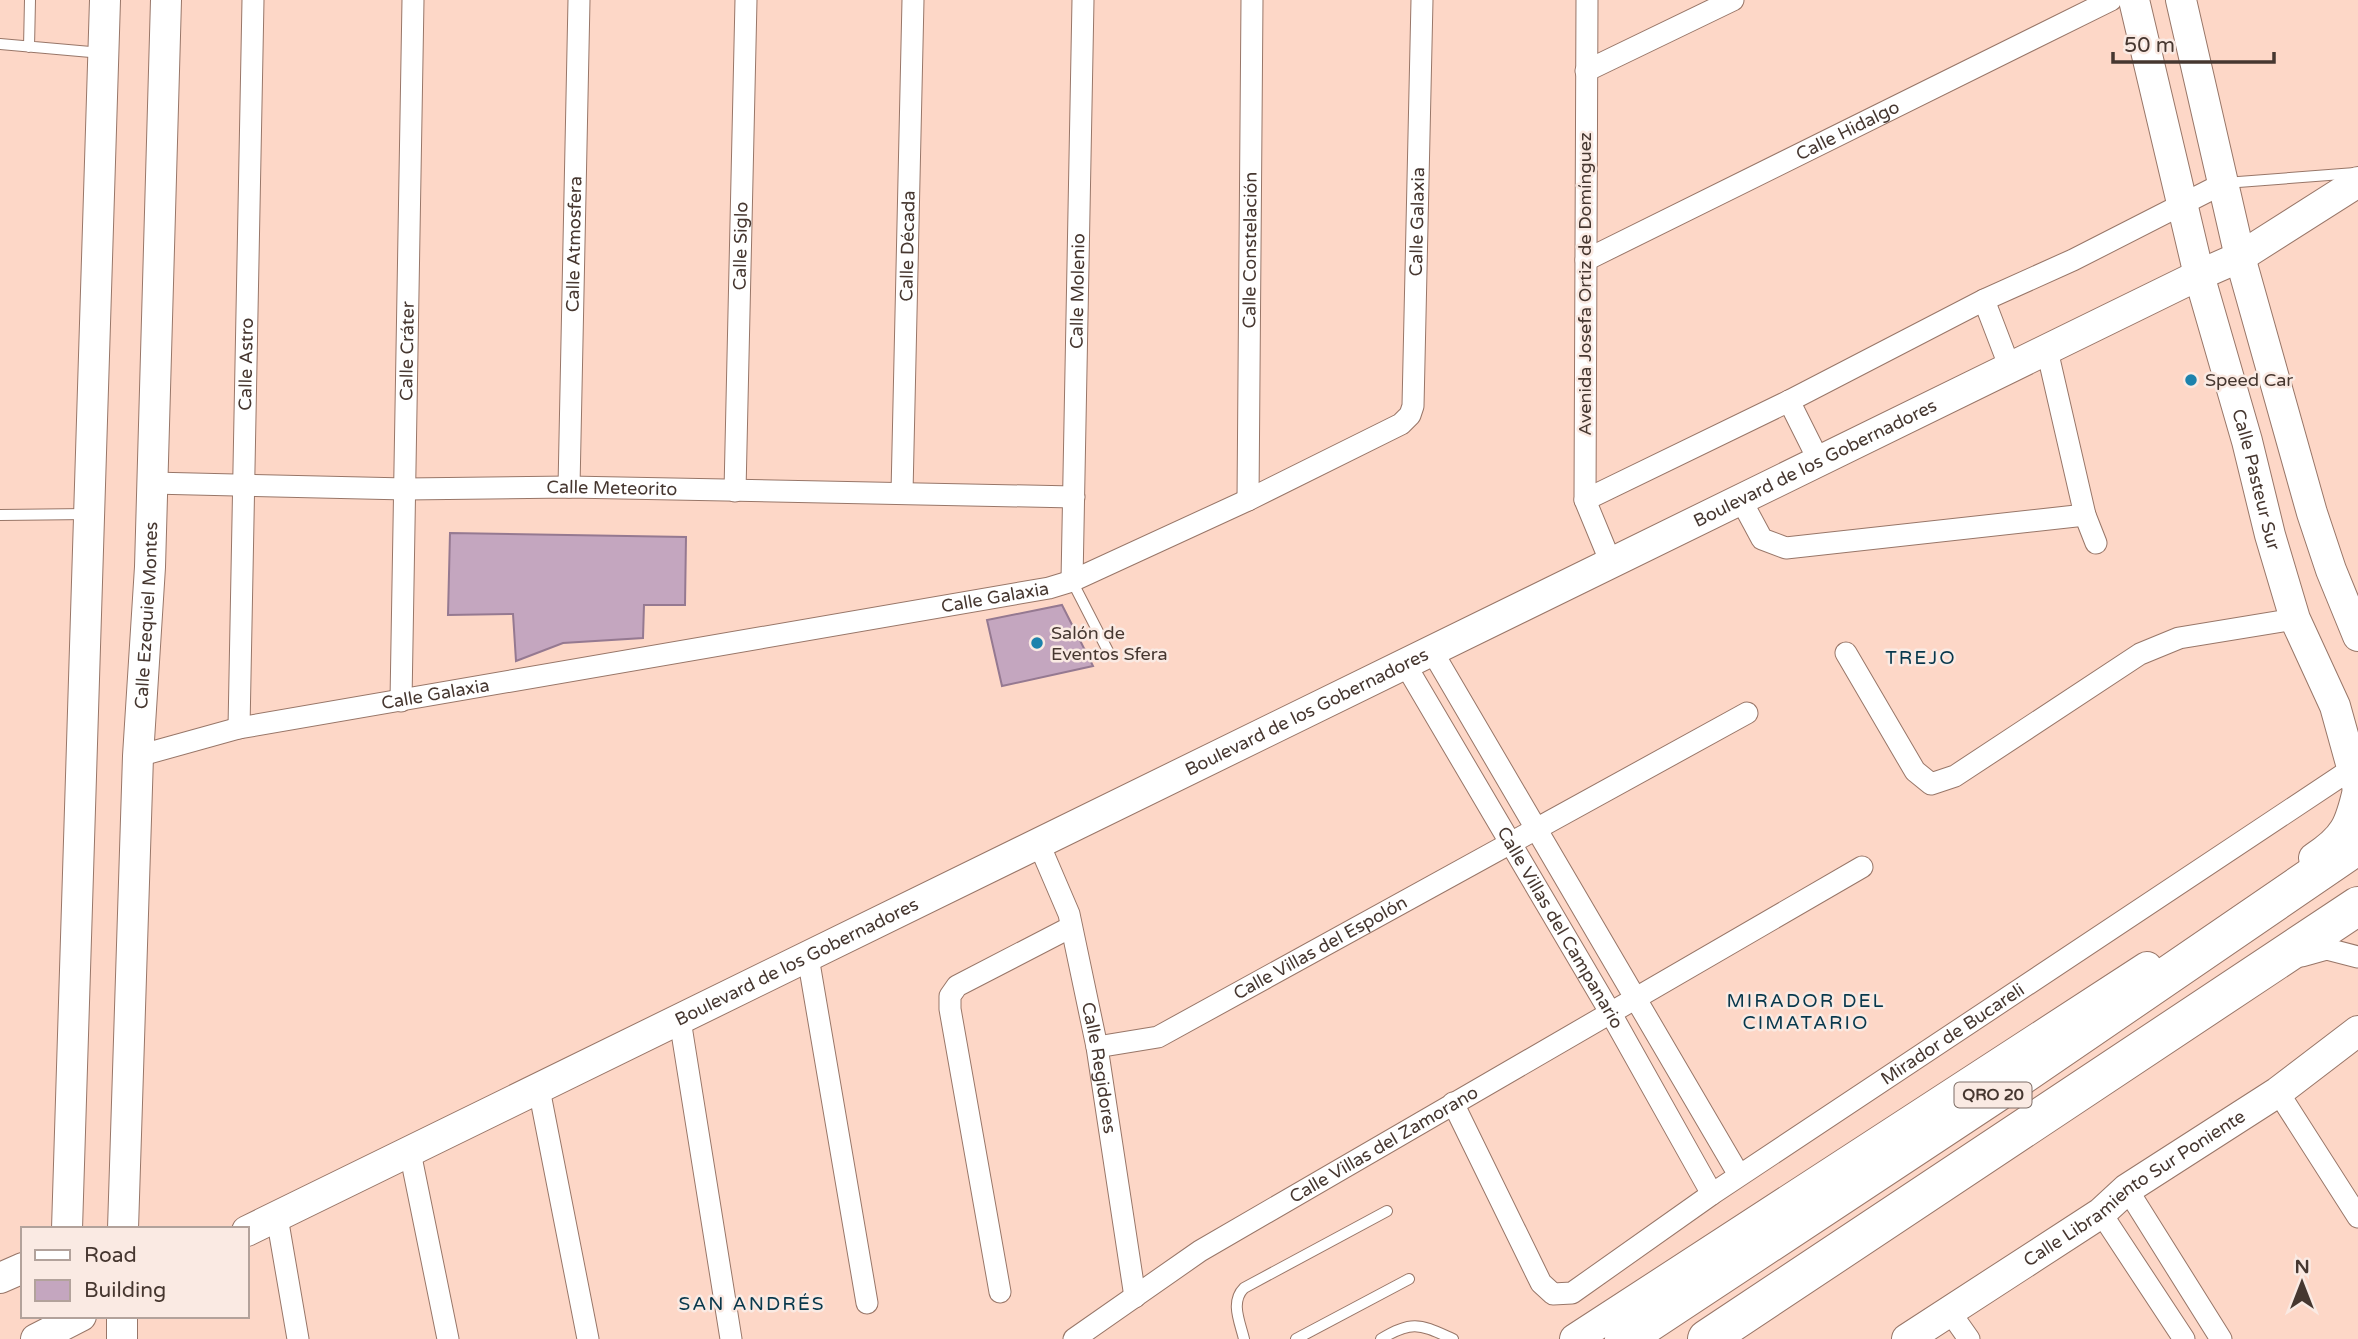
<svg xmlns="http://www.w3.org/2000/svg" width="2358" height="1339" font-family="'Varela Round',sans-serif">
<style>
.building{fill:#c4a6bf;stroke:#957991;stroke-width:2}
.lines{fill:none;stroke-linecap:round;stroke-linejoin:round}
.lane-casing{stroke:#987668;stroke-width:12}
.street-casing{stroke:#987668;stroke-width:23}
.secondary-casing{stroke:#987668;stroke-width:32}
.highway-casing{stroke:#987668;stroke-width:40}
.lane{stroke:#fff;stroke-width:10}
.street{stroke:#fff;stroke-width:21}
.secondary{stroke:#fff;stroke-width:30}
.highway{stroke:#fff;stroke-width:38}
.poi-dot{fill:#1c82ac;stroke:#faeae3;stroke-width:2.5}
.labels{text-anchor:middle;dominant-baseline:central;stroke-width:5;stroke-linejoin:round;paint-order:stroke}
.shield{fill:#faeae3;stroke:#7c6d66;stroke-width:2}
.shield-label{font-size:16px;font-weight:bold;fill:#463730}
.street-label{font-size:18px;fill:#463730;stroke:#faeae3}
.poi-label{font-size:18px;fill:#463730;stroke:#faeae3;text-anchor:start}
.neighbourhood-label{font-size:19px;letter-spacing:2px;fill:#08384c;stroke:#faeae3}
</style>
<rect width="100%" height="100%" fill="#fdd7c7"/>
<path class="building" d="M450,533L686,537L685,605H644L643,638L563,643L516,661L513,614L448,615Z
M1062,605L1093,666L1002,686L987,620Z"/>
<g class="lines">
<defs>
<path id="lane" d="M0,44L102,53
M29,47L30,0
M2225,183L2355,173
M0,515L88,514
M1072,581L1110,655
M1244,1339C1240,1322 1230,1302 1244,1288L1387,1211
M1296,1339L1409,1279
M1381,1339C1413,1319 1421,1325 1453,1339"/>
<g id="street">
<path d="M1587,0L1585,500L1611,563"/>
<path d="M1586,71L1733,0"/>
<path id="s1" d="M1586,260L2111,0"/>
<path d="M1984,300L2010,368"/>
<path d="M2047,350L2085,515L2096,543"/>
<path d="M1789,401L1819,461"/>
<path id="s2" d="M152,483L406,489L569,487L1074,497"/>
<path id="s3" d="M569,487L579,0"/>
<path id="s4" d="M735,491L746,0"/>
<path id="s5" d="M902,493L913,0"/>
<path id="s6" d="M1248,500L1252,0"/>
<path d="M1585,500L1789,401L1984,300L2073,260L2224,183"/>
<path d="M1741,500L1762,539L1786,548L2085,515"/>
<path id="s7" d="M1072,581L1083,0"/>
<path d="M1432,651L1739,1175"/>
<path d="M1846,653L1915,771L1931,784L1955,776L2140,654L2179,638L2295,619"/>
<path id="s8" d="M1405,664L1610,1012L1712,1194"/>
<path id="s9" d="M401,701L413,0"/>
<path id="s10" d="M239,728L253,0"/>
<path id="s11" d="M138,756L239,728L1049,588L1072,581L1248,500L1401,424L1410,415L1413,406L1422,0"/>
<path id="s12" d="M1039,844L1069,914L1097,1047L1135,1297"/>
<path d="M2302,956L2327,949L2358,957"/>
<path d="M808,957L867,1303"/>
<path d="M680,1020L731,1339"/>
<path id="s13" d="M1097,1047L1158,1037L1747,713"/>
<path d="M539,1089L588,1339"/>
<path d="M2278,1092L2358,1217"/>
<path id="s14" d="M1453,1103L1541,1283L1553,1294L1572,1293L1712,1194L2353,768"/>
<path d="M410,1152L448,1339"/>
<path d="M2127,1189L2221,1339"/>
<path d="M2101,1213L2184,1339"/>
<path d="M277,1217L298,1339"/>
<path d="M1000,1292L950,1009V996L957,986L1071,927"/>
<path d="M1950,1312L1969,1339"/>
<path id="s15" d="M1074,1339L1200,1251L1862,867"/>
</g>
<g id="secondary">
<path id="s16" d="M2134,0L2199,275L2247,441L2270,535L2295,619L2335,706L2358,789"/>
<path d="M2181,0L2240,257L2312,513L2331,570L2358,636"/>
<path d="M2314,858C2345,838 2350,825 2358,790"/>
<path d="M67,1229L105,0"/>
<path id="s17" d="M123,1229L138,756L150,567L166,0"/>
<path id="s18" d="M247,1231L2199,275L2240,257L2358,182"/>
<path d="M0,1278L23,1268"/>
<path d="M36,1339L81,1316"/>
<path d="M122,1339V1316"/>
<path d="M1575,1339L2147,967"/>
<path id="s19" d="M1907,1339L2101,1213L2127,1189L2278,1092L2358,1031"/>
</g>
<path id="highway" d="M1624,1339L1996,1093L2358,845
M1707,1339L2358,906"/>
</defs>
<use href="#lane" class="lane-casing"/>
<use href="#street" class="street-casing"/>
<use href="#secondary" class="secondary-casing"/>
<use href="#highway" class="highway-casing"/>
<use href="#lane" class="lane"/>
<use href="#street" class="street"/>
<use href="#secondary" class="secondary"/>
<use href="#highway" class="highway"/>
</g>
<g class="poi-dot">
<circle cx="2191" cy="380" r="7"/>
<circle cx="1037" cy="643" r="7"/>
</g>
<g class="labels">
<rect class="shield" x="1954.5" y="1082.5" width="77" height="25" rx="5"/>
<g class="shield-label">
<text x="1993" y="1095">QRO 20</text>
</g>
<g class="street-label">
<text stroke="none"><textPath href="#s1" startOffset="292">Calle Hidalgo</textPath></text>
<text stroke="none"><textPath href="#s11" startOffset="1522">Calle Galaxia</textPath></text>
<text stroke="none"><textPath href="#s3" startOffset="243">Calle Atmosfera</textPath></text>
<text stroke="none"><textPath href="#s4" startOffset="245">Calle Siglo</textPath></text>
<text stroke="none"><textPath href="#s5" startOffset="247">Calle Década</textPath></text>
<text stroke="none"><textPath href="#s6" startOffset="250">Calle Constelación</textPath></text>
<text transform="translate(1585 284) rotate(-90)">Avenida Josefa Ortiz de Domínguez</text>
<text stroke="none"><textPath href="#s7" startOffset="290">Calle Molenio</textPath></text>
<text stroke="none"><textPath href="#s9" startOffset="350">Calle Cráter</textPath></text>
<text stroke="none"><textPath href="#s10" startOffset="364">Calle Astro</textPath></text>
<text stroke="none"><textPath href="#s18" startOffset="1746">Boulevard de los Gobernadores</textPath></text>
<text stroke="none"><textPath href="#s16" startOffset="495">Calle Pasteur Sur</textPath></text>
<text stroke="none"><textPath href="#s2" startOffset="460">Calle Meteorito</textPath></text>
<text stroke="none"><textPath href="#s11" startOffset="872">Calle Galaxia</textPath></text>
<text stroke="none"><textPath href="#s17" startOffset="614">Calle Ezequiel Montes</textPath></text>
<text stroke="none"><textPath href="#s11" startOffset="304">Calle Galaxia</textPath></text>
<text stroke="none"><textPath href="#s18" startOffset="1180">Boulevard de los Gobernadores</textPath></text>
<text stroke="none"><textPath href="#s8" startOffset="306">Calle Villas del Campanario</textPath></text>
<text stroke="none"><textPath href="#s13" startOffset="247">Calle Villas del Espolón</textPath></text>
<text stroke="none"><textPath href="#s18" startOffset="612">Boulevard de los Gobernadores</textPath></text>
<text stroke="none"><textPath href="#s14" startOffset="696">Mirador de Bucareli</textPath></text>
<text stroke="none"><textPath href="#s12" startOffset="233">Calle Regidores</textPath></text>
<text stroke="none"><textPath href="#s15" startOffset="366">Calle Villas del Zamorano</textPath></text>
<text stroke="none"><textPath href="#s19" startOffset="273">Calle Libramiento Sur Poniente</textPath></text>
</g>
<g class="poi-label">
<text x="2205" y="380">Speed Car</text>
<text x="1051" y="633">Salón de<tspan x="1051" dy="21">Eventos Sfera</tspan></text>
</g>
<g class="neighbourhood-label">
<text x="1921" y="658">TREJO</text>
<text x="1806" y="1001">MIRADOR DEL<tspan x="1806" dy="22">CIMATARIO</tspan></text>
<text x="752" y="1304">SAN ANDRÉS</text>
</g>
</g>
<rect x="21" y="1227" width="228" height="91" fill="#faeae3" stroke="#b2a29b" stroke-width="2"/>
<rect x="35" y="1250" width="35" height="10" fill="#ffffff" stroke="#b2a29b" stroke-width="2"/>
<text x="84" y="1262" font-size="21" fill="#463730">Road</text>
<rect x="35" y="1280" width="35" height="21" fill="#c4a6bf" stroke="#b2a29b" stroke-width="2"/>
<text x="84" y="1297" font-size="21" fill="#463730">Building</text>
<g transform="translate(2302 1283)" stroke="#faeae3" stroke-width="5" paint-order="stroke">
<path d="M0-5L12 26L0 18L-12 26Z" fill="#463730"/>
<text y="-10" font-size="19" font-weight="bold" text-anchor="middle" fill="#463730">N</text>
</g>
<path d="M2113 52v10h161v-10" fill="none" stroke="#463730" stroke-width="3.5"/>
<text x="2124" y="52" font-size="21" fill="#463730" stroke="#faeae3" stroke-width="5" paint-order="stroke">50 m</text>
</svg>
